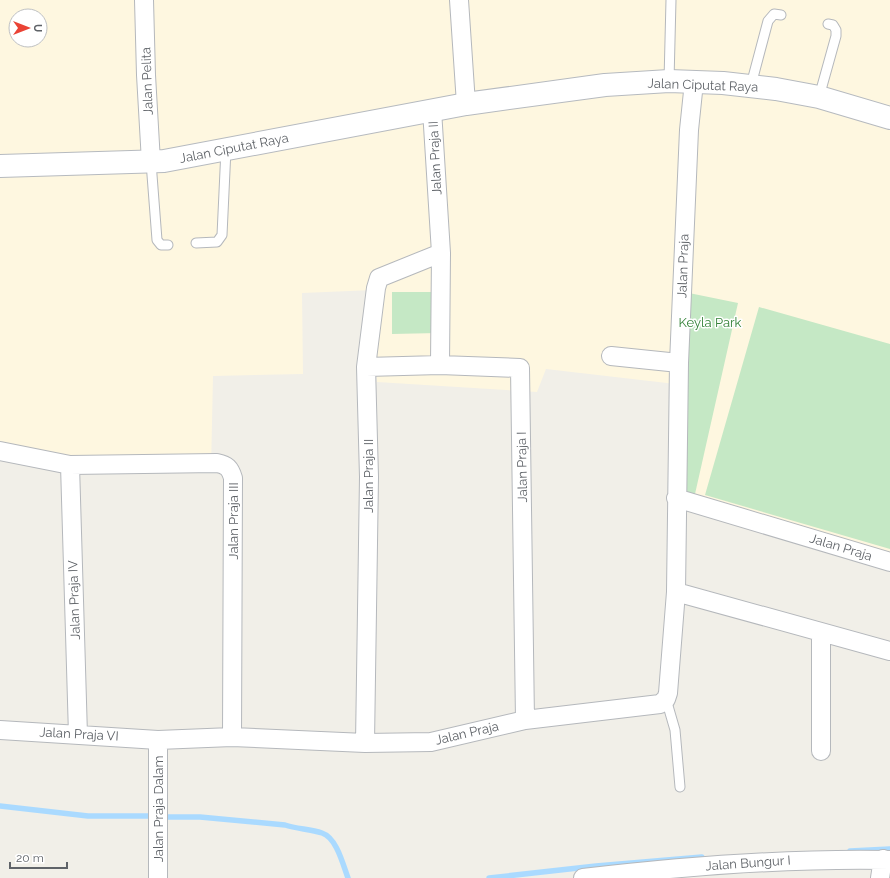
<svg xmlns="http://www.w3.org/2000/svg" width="890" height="878" font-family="Raleway,sans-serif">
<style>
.commercial{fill:#fef7e0;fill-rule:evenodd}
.green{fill:#c5e8c5}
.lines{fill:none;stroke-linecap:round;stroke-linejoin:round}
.stream{stroke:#aadaff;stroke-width:5.5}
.service-casing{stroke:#b5b8bc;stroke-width:11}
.minor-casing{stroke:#b5b8bc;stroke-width:20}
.secondary-casing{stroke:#b6babf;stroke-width:24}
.service{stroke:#fff;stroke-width:9}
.minor{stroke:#fff;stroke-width:18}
.secondary{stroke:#fff;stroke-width:22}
.labels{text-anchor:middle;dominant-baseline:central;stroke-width:3;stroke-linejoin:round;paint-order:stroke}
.street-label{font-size:13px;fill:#5f6368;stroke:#fff}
.park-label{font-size:13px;fill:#348238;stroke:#fff}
</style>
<rect width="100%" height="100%" fill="#f1efe8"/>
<path class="commercial" d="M0,0H890V566L691,509L684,385L546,369L537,392L377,382L374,290L302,293L303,374L213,376L211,470L97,468L0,449ZM16,16H40V40H16Z"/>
<path class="green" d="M392,292H438V333L392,334Z
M689,293L738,303L695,494L681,493Z
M759,307L890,344V549L705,495Z"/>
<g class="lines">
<path class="stream" d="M0,806L88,816H150
M164,817H200L285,825C297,829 310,829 322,833C337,838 343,865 348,878
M850,851L890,849
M489,878L596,866L702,857"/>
<defs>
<path id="service" d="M669,81L671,0
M751,85L768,21L774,14L781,15
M819,97L836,36V30L833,25L828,24
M151,162L157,240L161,245H168
M196,243L217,242L222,235L226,149
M666,699L675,730L680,787"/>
<path id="minor" d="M144,0L146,75L151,162
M459,0L466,104
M432,110L441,253L440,365
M611,356L679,363
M366,367L440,365L520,368L525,720
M0,451L70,465L217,463C227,465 230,468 233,478L232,737
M70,465L78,735
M676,498L890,562
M676,592L890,651
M821,632V751
M0,730L158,740L232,737L365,743L431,742L525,720L660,704L666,699L668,693L676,592L679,363L689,130L694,82
M158,740V878
M365,743L369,477L366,367L376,288L379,278L441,253
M583,878C685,866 787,858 890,860
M880,878L883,859"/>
<path id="secondary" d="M0,166L164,161L466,104L605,85L669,81L723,83L776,89L819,97L890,118"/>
</defs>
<use href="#service" class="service-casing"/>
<use href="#minor" class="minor-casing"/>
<use href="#secondary" class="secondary-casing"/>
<use href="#service" class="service"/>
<use href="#minor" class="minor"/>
<use href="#secondary" class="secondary"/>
</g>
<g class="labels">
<g class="street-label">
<text transform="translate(147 81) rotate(-92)">Jalan Pelita</text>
<text transform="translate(703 85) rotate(2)">Jalan Ciputat Raya</text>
<text transform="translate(234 148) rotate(-11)">Jalan Ciputat Raya</text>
<text transform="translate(435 158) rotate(-93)">Jalan Praja II</text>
<text transform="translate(683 266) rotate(-88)">Jalan Praja</text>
<text transform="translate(522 467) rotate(-91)">Jalan Praja I</text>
<text transform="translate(368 476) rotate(-90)">Jalan Praja II</text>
<text transform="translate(233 521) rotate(-90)">Jalan Praja III</text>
<text transform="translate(841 547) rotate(17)">Jalan Praja</text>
<text transform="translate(74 600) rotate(-92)">Jalan Praja IV</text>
<text transform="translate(467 733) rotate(-13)">Jalan Praja</text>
<text transform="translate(79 734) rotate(3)">Jalan Praja VI</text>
<text transform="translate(158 809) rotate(-90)">Jalan Praja Dalam</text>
<text transform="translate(748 863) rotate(-4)">Jalan Bungur I</text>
</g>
<g class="park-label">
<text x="710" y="322">Keyla Park</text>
</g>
</g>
<g transform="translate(28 28) rotate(90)"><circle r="19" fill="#ffffff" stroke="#bfc1c3"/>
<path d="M0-3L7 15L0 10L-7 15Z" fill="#ea4335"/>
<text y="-6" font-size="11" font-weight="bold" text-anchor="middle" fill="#5f6368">U</text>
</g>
<path d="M10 862v6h57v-6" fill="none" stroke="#5f6368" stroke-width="2"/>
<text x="16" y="862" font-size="12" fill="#5f6368" stroke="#ffffff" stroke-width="3" paint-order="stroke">20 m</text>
</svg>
